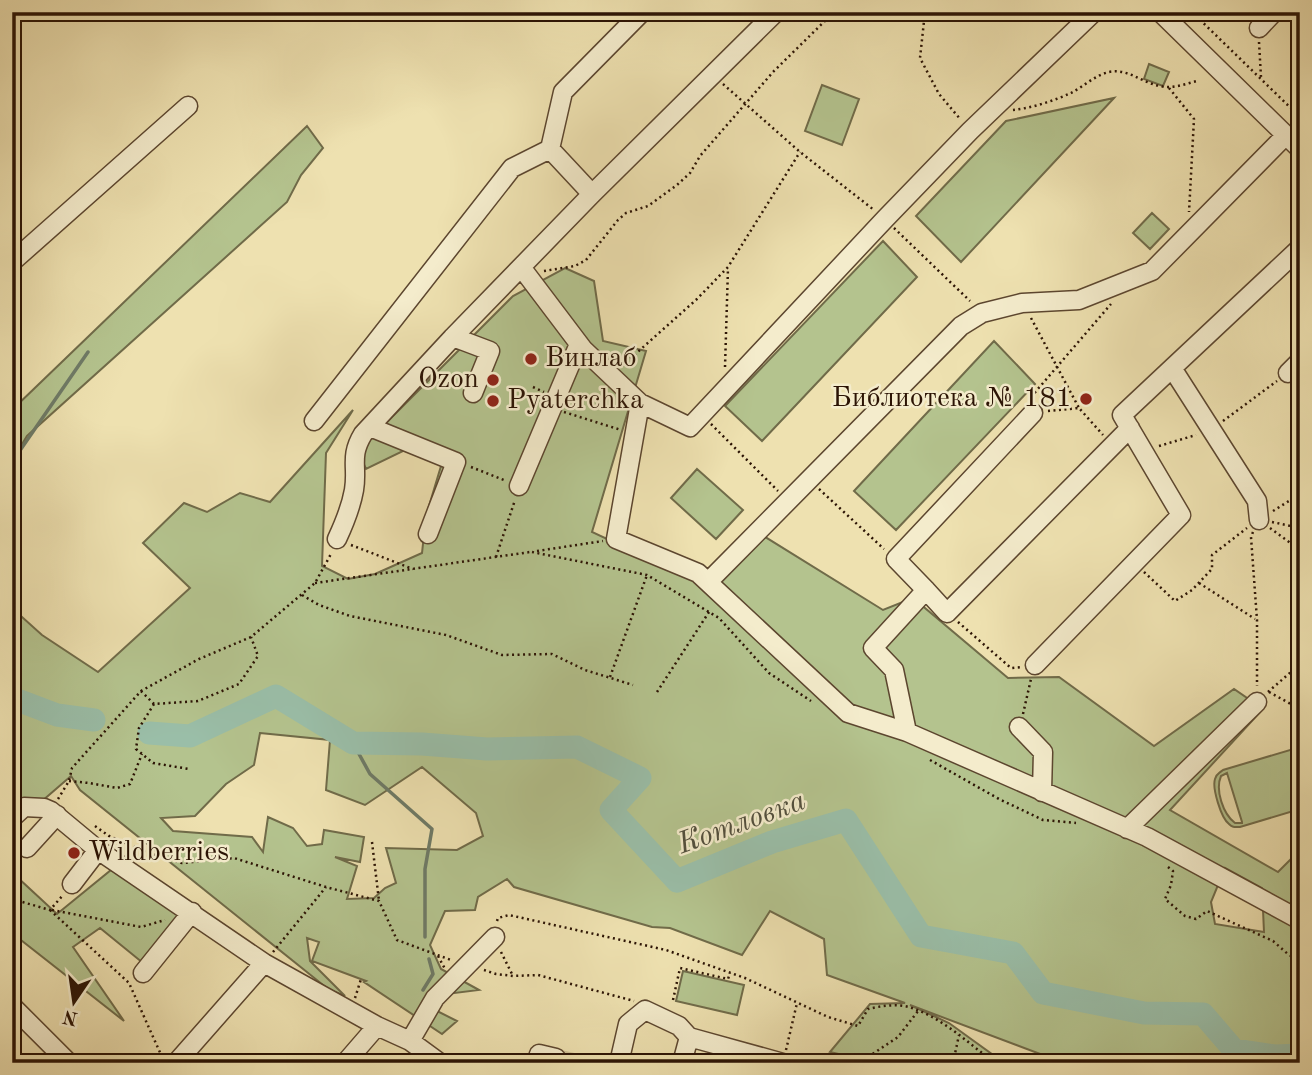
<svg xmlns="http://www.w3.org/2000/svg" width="1312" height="1075" font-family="'Old Standard TT',serif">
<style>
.green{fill:#b4c38e;stroke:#706b49;stroke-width:2;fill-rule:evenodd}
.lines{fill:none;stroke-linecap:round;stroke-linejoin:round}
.stream{stroke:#6e7a66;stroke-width:3.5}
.river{stroke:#9abea8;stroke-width:23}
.minor-tunnel{stroke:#d1c296;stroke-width:18;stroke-dasharray:18 9;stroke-linecap:butt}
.minor-casing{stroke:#5c462f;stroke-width:21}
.path{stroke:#2b1304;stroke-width:2.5;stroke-dasharray:2 3.5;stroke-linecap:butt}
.minor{stroke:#f4eccc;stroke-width:18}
.poi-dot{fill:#8f2418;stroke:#f4eccc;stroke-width:2.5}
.labels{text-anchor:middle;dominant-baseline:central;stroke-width:5;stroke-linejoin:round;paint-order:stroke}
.poi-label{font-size:28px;fill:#2b1304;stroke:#f4eccc;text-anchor:start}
.water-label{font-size:30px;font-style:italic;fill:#524f3d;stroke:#f4eccc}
</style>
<rect width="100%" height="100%" fill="#eee1b0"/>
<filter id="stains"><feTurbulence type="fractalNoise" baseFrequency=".00286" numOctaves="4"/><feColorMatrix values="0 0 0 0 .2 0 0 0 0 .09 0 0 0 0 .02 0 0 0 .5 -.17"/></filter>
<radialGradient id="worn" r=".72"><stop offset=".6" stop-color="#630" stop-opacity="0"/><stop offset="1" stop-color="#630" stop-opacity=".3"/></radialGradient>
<path class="green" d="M1149,64L1169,72L1163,86L1144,79Z
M822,85L859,99L842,145L805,131Z
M1114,98L961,262L916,216L1006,121Z
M307,126L323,148L301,175L287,202L27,436L12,461V410Z
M1152,213L1169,229L1150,249L1133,233Z
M883,241L917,277L762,441L725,406Z
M565,268L594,281L603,341L646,351L592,532L697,581L754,530L883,610L913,598L1008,678L1059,677L1154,746L1234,689L1263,709L1170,810L1278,872L1300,850V1063H1064L910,1005L949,1023L1000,1060L999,1063H877L830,1052L870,1004L905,1003L827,975L824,939L770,911L742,955L670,928L652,927L514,887L507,879L478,897L475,910L445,911L430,945L441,969L479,990L430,996L435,1010L457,1021L442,1034L364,982L366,981L312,961L319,942L307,938L310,961L345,996L328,989L80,790L71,776L12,827V608L42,635L98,672L190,588L143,543L184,503L207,512L240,493L270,502L353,410L326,453L322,566L348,579L375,574L422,553L426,516L444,456L409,448L366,469L358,451L513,296ZM260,733L330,740L326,790L365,805L422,767L476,813L483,836L457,850L386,848L396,883L385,888L374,898L347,899L357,866L335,857L360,862L364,837L324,830L322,844L307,846L293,828L268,817L263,852L252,837L173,831L161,818L195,816L226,784L254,765ZM1225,868L1262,888L1264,932L1215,924L1211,902Z
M994,341L1035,384L896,530L854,491Z
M697,469L743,510L716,539L671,498Z
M1300,747V809L1240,827C1235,827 1233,828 1229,824C1221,818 1212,788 1215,779C1217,773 1218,774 1223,770ZM1227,773L1242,822V823H1235C1223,814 1215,790 1221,776Z
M20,844L16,876L57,914L111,870L200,910L143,963L100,928L73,947L124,1021L12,933V845Z
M683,971L744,985L737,1015L676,1001Z"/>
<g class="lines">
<path class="stream" d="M12,462L88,352
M353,743L370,774L432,829L425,869V937
M423,990L433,974L429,959"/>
<path class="river" d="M12,698L57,715L94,720
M149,733L190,736L276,696L353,743L422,744L487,749L577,747L640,778L611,810L677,881L772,842L846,820L921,936L1013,953L1043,993L1144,1013L1203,1014L1234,1050L1275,1056L1300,1055"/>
<path class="minor-tunnel" d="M556,1058L578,1063"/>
<defs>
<path id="minor" d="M1160,12L1300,149
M1259,28L1274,12
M592,194L550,149L563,92L642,12
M12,262L188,106
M521,267L583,349L640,403L616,539L698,573L848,713L907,732L1147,837L1300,920
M453,337L490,351L473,393
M1172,368L1257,501L1259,520
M1288,373L1300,361
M640,403L690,427L885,219L970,131L1094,12
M314,421L512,168L550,149
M370,427L456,462L428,534
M519,486L579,344
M337,539C344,524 351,507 354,490C358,467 349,457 363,434L453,337L592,194L776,12
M708,582L961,326L982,313L1022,303L1079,300L1152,271L1286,135
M926,590L896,559L1033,413
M1035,665L1181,515L1122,415L1300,248
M1019,727L1043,752L1042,792
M907,732L894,670L873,648L926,590L947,613L1130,428
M12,818L24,807L44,808L51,811L98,850L264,963L377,1026L410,1041L440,1063
M1127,829L1257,702
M27,848L57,815
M72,884L98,850
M143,973L192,912
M12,1006L69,1063
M410,1041L435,998L495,937
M176,1063L264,963
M345,1063L377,1026
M537,1063L539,1054L556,1058
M619,1063L628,1024L645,1010L679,1026L689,1037
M682,1063L689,1037L783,1063"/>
</defs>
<use href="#minor" class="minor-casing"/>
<path class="path" d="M925,12L920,58L939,94L961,120
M1192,12L1300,117
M925,14L973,20L985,12
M1259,42L1261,77
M723,84L800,152L874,210
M1169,88L1194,119L1189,212
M1013,110C1032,108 1053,101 1071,93C1083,87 1095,75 1109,72C1128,68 1142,83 1160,86C1173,89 1185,84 1197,81
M894,228L970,301
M544,271L575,266L586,260L618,220L626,213L648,206L677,185L690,173L700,156L773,72L834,12
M1031,318L1079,408
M622,366L697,299L728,267L800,152
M725,367L728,268
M533,387L544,392
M1031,397L1111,304
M1048,411L1079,408L1103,435
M564,412L621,430
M1223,421L1277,381
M711,424L778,491
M1159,446L1196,435
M471,467L504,480
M819,489L884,549
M1273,511L1300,494
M1272,522L1300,528
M1270,528L1300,550
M1253,532L1251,537L1257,620V686
M351,545L413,569
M537,551L603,541
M532,552L647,575L719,618L769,673L811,701
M496,557L515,500
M1144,572L1175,601L1192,590L1212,569V555L1247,528
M315,583L530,552
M1199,583L1255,619
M302,595L319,605L350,616L446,635L502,655L552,654L585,670L633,685
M958,622L1011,668L1022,667
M610,677L647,575
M141,691L154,704L198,701L239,684L258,656L251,637
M657,692L709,612
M1268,692L1300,664
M1269,692L1300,709
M154,704L139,728L136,749L153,763L189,769
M1023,714L1031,679
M930,760L999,799L1043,820L1076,823
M69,781L89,783L117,788L130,784L142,754
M58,799L69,781L72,768L141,691L199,659L251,637L315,583L331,554
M95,826L109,836L146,852L182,863L234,858L326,887L379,901L397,940L451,960
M372,842L379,901
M1168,867L1173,871L1171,885L1165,899L1185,916L1196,919L1207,911L1273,941L1289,955L1300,960
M12,899L50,910L63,895
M50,910L129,983L162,1057
M52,910L141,927L165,920
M497,921L498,918L509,915L666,950L745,978L828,1017L858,1026L868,1009C881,1006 898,1003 912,1008C944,1019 968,1043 995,1063
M273,952L326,887
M501,952L512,974
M438,956L445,969
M484,970L496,974L513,976L538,975L634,1001
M355,998L361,979
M673,1000L680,968L728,979L730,973
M786,1050L797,1003
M795,1056L831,1057L856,1063
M859,1063L898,1037L918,1011
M953,1063L959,1035"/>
<use href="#minor" class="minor"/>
</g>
<g class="poi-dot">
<circle cx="531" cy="359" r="7"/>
<circle cx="493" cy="380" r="7"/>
<circle cx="1086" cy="399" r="7"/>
<circle cx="493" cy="401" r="7"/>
<circle cx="74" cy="853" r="7"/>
</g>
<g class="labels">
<g class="poi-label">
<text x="545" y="359">Винлаб</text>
<text x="479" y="380" text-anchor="end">Ozon</text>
<text x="1072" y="399" text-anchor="end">Библиотека № 181</text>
<text x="507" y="401">Pyaterchka</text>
<text x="88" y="853">Wildberries</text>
</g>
<g class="water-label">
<text transform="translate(742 823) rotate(-20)">Котловка</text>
</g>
</g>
<rect width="1312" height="1075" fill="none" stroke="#eee1b0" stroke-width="42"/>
<rect x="14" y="14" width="1284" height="1047" fill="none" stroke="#2b1304" stroke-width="3.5"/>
<rect x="21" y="21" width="1270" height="1033" fill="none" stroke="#2b1304" stroke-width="2"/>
<g transform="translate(74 1002) rotate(193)" stroke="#f4eccc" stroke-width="5" paint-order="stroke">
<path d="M0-5L12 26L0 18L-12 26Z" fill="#2b1304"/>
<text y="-10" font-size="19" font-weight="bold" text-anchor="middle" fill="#2b1304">N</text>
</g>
<rect width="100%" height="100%" filter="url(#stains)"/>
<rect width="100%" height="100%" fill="url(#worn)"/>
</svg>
